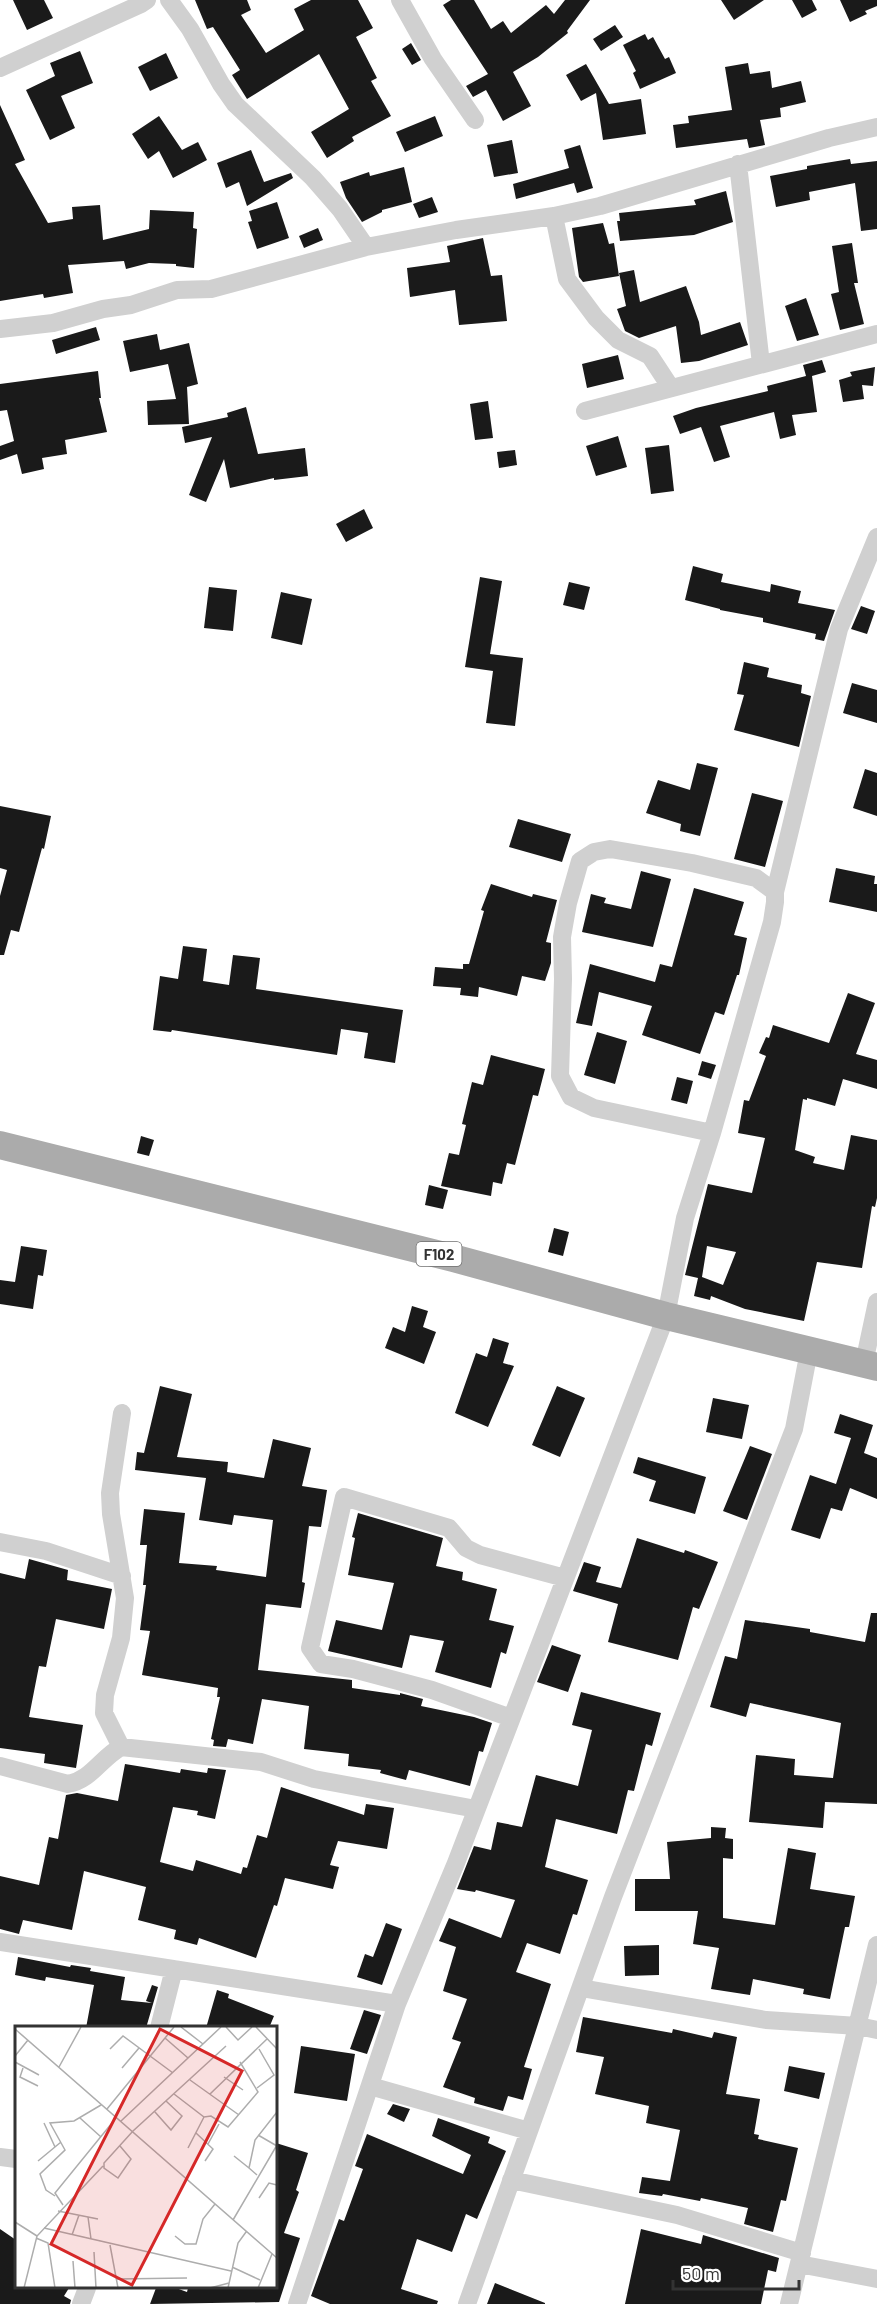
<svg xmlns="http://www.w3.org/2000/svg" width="877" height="2304" font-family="Barlow,sans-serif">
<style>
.building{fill:#1a1a1a;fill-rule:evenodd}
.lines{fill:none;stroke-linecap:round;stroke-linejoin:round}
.street{stroke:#d0d0d0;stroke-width:18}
.primary{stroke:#ababab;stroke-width:28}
.labels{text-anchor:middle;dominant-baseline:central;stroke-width:6;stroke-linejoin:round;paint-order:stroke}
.shield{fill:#fff;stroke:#707070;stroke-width:1.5}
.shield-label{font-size:15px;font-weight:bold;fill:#333}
.inset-road{fill:none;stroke:#adadad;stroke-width:1.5}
.view{fill:#d62828;fill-opacity:0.15;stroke:#d62828;stroke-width:3}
.inset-edge{fill:none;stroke:#333;stroke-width:3}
</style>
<rect width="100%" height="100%" fill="#fff"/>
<path class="building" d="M13,0H44L53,18L27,30Z
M195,0H247L251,10L241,15L266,53L304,30L294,9L311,0H358L373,28L356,37L377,78L371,81L391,116L352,137L354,141L327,158L311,132L349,109L319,54L247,99L232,75L240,70L213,27L207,29Z
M451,0H474L491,29L503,21L511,33L546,5L554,14L565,0H590L567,31L568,33L538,57L513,72L531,106L503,121L486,90L473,97L466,86L488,74L443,5Z
M721,0H764L734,20Z
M792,0H812L817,10L802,18Z
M840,0H877V6L865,11L867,14L850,22Z
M615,25L623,37L601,51L593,39Z
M645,34L648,40L653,37L665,59L669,57L676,73L640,89L633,73L636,71L623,45Z
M411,43L421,60L412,65L402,49Z
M80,51L93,83L61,96L75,128L50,140L26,90L55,76L50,63Z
M166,53L178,78L150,91L138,67Z
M748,63L750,74L770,71L772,88L801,81L806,102L780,108L781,117L760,120L765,145L749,148L747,139L676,148L673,125L689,123L688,116L732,110L725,67Z
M586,64L609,104L641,99L646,134L603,140L596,93L581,101L566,75Z
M0,105L25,160L15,164L48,223L73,219L72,207L100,205L103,240L149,229L150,210L194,212L193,228L197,229L194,268L176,266V264L149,263L126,269L124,261L68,265L73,293L44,298L43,294L0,301Z
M159,116L182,150L198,142L207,160L173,178L159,151L148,159L132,134Z
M435,116L443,136L405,152L396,132Z
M512,140L518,173L494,177L487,145Z
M580,145L593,188L577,193L574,183L516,199L513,184L569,168L564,150Z
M251,150L264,182L291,173L293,178L247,206L239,182L226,188L217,163Z
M850,159L851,164L877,161V229L861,231L855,183L809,192L810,200L776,207L770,176L807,169V166Z
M404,167L412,202L382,210V212L362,222L346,198L340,182L369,172L370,176Z
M726,191L733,222L694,235L620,241L617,221H620L619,213L696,205L694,200Z
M432,197L438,212L419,218L413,204Z
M277,202L289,238L257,249L248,222L252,221L249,211Z
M603,223L609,244L614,243L619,276L583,282L579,277L572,228Z
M318,228L323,240L304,248L299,236Z
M483,238L491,276L502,275L507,321L459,325L455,290L410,297L407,268L450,262L447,246Z
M852,243L858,283H854L864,324L840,330L831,294L839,292L832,246Z
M634,270L640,302L686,286L699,322L701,335L740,322L748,345L699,361L681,363L676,326L639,338L625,331L617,309L626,306L619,273Z
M806,298L819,335L797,341L785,306Z
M96,327L100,340L56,354L52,340Z
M157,334L160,350L189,343L198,384L187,387L189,424L148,425L147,401L176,399L168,364L130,372L123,341Z
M618,355L624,379L587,388L582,364Z
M822,360L826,372L812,376L817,412L792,415L796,435L780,439L774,412L720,426L730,457L714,462L701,427L680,434L673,416L696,408L768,391L767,386L806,376L803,365Z
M875,367L873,386L862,385L864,399L843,402L839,380L852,376L850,372Z
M98,371L101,398H99L107,432L65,440L67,454L42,458L44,469L22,474L17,454L0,460V446L14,441L7,410L0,411V384Z
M488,401L493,438L475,440L470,404Z
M246,407L258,454L305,448L308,476L274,480V478L230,488L224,459L206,502L189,495L212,437L185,443L182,427L228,417L227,413Z
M618,436L627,467L596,476L586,446Z
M669,445L674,491L651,494L645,448Z
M515,450L517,465L499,468L497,452Z
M364,509L373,528L346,542L336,524Z
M693,566L723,574L721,582L770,592L771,584L801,591L798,603L835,610L824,641L815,639L816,634L763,622V618L720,610V609L685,600Z
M480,577L502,581L490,654L523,658L515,726L486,723L493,671L465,667Z
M569,582L590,587L584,610L563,605Z
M209,587L237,590L233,631L204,628Z
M281,592L312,599L302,645L271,638Z
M861,606L875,611L867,634L851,629Z
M744,662L769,668L767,677L802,685L801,693L811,696L799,747L734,730L744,695L737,694Z
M852,683L877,690V723L843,713Z
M697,763L718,768L700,836L680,831L681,824L646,813L658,780L690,790Z
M865,769L877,773V816L853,808Z
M752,793L783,801L765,867L734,859Z
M0,806L51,816L44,849L42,848L19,932L11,930L4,955H0V896L7,870L0,868Z
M518,819L571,834L562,862L509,847Z
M836,868L875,876L874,884H877V912L829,902Z
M641,871L671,879L653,947L582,932L591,894L606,898L604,903L631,909Z
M491,884L532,897L533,894L557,900L546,942L551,943V963L545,981L522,976L517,996L479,987L478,997L460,995L461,988L433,986L435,967L463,969V964H469L484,911L481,910Z
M694,888L744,902L734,935L747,938L739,975H737L724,1015L715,1012L700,1054L642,1035L652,1006L599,992L592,1026L576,1023L590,964L655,982L660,964L672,967Z
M183,946L207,949L203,981L229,985L233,955L260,958L256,989L403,1010L395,1063L364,1058L368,1033L341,1029L337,1055L172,1030L171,1032L153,1030L160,976L178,979Z
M848,993L875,1003L856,1054L877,1060V1089L843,1079L835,1106L807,1098V1100L803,1099L795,1150L815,1157L813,1163L844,1170L851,1135L877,1140V1198L875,1207L872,1206L862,1268L817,1262L804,1321L745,1309L711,1296L710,1300L694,1296L698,1278L685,1275L708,1184L752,1193L765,1138L738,1133L744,1100L749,1101L766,1056L759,1053L766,1037L769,1038L773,1025L829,1043ZM707,1246L736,1252L723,1285L702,1277Z
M597,1032L627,1041L615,1084L584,1075Z
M491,1055L545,1069L538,1096L533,1095L515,1165L507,1163L502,1184L493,1182L491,1196L441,1186L449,1153L459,1155L466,1125L462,1124L472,1082L483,1085Z
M702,1061L716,1065L711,1079L698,1075Z
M677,1077L693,1081L687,1104L671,1100Z
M141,1136L154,1140L149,1156L137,1153Z
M429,1185L448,1190L443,1209L425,1205Z
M554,1228L569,1232L563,1256L548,1252Z
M21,1246L47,1250L43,1276L38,1275L33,1309L0,1304V1280L15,1282Z
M412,1306L428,1311L423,1327L436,1332L424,1364L385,1348L393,1327L405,1332Z
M493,1338L509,1343L503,1363L514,1366L488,1427L455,1413L476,1353L487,1357Z
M160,1386L192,1394L177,1457L228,1462L227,1472L264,1478L273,1439L311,1448L302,1486L327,1490L321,1527L309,1526L302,1582L305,1583L301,1608L266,1604L258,1670L352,1680V1688L400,1695V1693L423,1699L421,1706L474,1717L492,1723L483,1752L479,1751L470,1786L409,1770L406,1780L380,1773L381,1770L348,1766L349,1754L304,1749L309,1706L262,1699L253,1744L228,1739L226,1747L213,1746L214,1740L211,1739L220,1697H217L218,1688L142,1675L150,1631L140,1630L146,1585H143L147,1545H140L144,1509L185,1513L179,1563L217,1566L216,1570L266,1577L273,1520L234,1515L232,1525L199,1520L206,1478L135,1470L137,1452L144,1453Z
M557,1386L585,1398L560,1457L532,1445Z
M713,1398L749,1405L742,1439L706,1432Z
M840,1414L873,1425L864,1453L877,1458V1499L850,1488L842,1511L831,1508L820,1539L791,1530L810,1475L836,1484L851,1438L834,1433Z
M750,1446L772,1454L747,1520L723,1511Z
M638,1457L706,1477L695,1514L649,1501L656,1481L633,1473Z
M358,1513L443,1538L436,1566L463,1572L462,1580L497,1589L489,1620L514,1626L506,1654L501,1652L491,1688L435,1672L444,1641L410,1635L402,1668L328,1651L336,1620L382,1630L394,1583L348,1575L355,1538L352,1537Z
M637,1538L684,1553L685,1550L718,1562L699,1609L693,1607L678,1660L608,1642L618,1604L573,1591L584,1562L601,1567L596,1582L621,1588Z
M29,1559L68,1570L67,1580L112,1589L104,1629L56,1619L46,1667L39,1666L29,1717L83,1725L76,1768L44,1763L45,1754L0,1748V1573L25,1579Z
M871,1613H877V1804L825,1802L823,1828L749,1822L756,1755L795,1759L794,1775L833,1778L841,1723L750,1703L746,1717L710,1707L725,1656L737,1659L745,1620L810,1629V1632L865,1642Z
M552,1645L581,1655L568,1692L537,1682Z
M581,1692L661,1713L652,1746L646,1744L634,1791L628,1790L617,1834L556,1819L545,1867L588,1880L577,1915L573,1914L560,1954L527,1943L516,1972L551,1984L524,2067L532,2069L523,2100L508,2096L503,2111L474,2103L475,2098L443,2087L461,2042L452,2039L467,1999L443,1991L456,1947L439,1941L449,1918L501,1938L515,1900L476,1890L475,1892L457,1889L474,1846L491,1850L497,1822L522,1827L536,1775L578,1786L592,1730L572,1725Z
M125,1764L180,1773L181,1769L207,1773L208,1768L226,1770L215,1819L197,1815L198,1811L173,1807L160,1862L193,1871L196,1860L241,1874L243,1867L247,1868L257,1835L267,1838L281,1787L364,1815L366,1804L394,1808L387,1849L338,1841L330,1865L339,1867L333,1889L285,1878L277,1906L274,1905L256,1958L199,1938L197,1945L174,1939L176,1930L138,1920L146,1887L84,1871L72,1930L23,1920L19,1934L0,1929V1876L39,1885L49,1837L58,1839L66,1795L77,1793L118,1801Z
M711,1827L726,1828L725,1838L733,1839V1859L723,1858V1918L775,1925L788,1848L816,1853L810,1889L855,1896L849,1927H845L830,1999L803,1994L804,1989L753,1979L750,1995L711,1989L719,1948L693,1944L698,1911H635V1879H670L667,1842L711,1838Z
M386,1923L402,1929L382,1985L357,1977L365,1954L373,1957Z
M659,1945V1975L625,1976L624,1946Z
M18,1957L70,1967L71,1965L91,1968L90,1971L125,1977L121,2000L152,2003L146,2001L152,1985L158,1987L146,2028H86L94,1985L46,1977L45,1981L15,1975Z
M217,1990L229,1994L228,1998L274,2016L269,2028H206Z
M364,2010L381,2015L367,2054L350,2049Z
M583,2017L672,2033L673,2029L712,2038L714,2032L737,2037L726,2094L760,2099L754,2134L759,2135L758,2139L798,2148L786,2201L781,2200L773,2232L744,2224L748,2208L701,2198L700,2201L663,2194L662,2196L639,2193L642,2177L670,2181L680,2130L646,2123L649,2106L595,2094L604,2057L576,2052Z
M301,2046L355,2054L347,2101L294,2093Z
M789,2066L825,2073L819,2099L784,2091Z
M393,2104L410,2109L404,2122L387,2114Z
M438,2118L490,2137L488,2143L506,2151L477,2219L466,2214L452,2252L417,2239L401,2289L438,2301L437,2304H330L311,2296L339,2219L344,2221L363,2169L355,2166L367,2134L463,2174L471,2155L432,2136Z
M276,2143L308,2153L296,2190L299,2192L284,2233L300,2238L279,2302L150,2304L156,2288H176L187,2292L188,2288H276Z
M0,2229L16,2240V2288H69L64,2296L71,2300L70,2304H0Z
M641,2229L701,2244L703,2235L779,2258L776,2272L768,2270L761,2304H625Z
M495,2283L545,2303V2304H487Z"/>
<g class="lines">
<path class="street" d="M169,0L190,29L221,84L235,104L313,178L340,209L366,247
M400,0L433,59L475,120
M0,68L141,4L147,0
M738,164L761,364
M554,216L567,279L596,318L618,340L650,356L671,388
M0,329L53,323L103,309L131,305L177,290L211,289L366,247L456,230L554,216L600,206L829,138L877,127
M585,411L877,334
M775,892L839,629L877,537
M864,1363L877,1302
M0,1542L46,1551L122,1576
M511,1718L432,1690L353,1669L321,1664L310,1648L344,1497L449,1528L466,1548L480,1555L565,1578
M121,1747L104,1713L105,1695L121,1638L125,1598L111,1514L110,1493L122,1413
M0,1766L68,1784C91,1780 101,1758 121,1747L261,1762L314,1779L476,1809
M0,1942L397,2004
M581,1988L766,2020L858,2026L877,2030
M159,2028L174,1969
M370,2086L529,2131
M0,2157L16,2159
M511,2180L677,2215L802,2253
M799,2264L877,2279
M81,2304L87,2288
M297,2304L397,2004L456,1863L666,1316L685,1218L712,1133L772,922L775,902V892L756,878L692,863L610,849L594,852L580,861L568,903L562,937L563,979L560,1076L571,1097L594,1108L712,1133
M467,2304L613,1897L794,1429L809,1351
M789,2304L877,1945"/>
<path class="primary" d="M0,1145L453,1258L666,1316L877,1367"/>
</g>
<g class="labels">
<rect class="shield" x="416.5" y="1242" width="45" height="24" rx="4.5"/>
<g class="shield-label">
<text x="439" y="1254">F102</text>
</g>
</g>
<g transform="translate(15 2026)">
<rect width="262" height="262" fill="#fff"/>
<path class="inset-road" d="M166,1L188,18M211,1L223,14L237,1M241,1L262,23M0,3L262,232M150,12L173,32M95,23L108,10L158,47M0,30L13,14M0,36L24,49M44,41L66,1M8,42L5,51L23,60M107,42L124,22M209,51L228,64M175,54L224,89M242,62L259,49L244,23M159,68L189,91L196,90L213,101L243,66L225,36M195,68L252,13M92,83L159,1M140,86L156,104L167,90L151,75M65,92L86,111M106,95L206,1M29,97L40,121M181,107L198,123L190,135M243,109L262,120M193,118L204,98M105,120L116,133L103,152L89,142V137L118,105L211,20M173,122L189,91M219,130L234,142M23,135L46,116M242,149L234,142L240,114L262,86M40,170L31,164L25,148L50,124L35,97L59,95L86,79M244,172L254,157L262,159M48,179L40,167L101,92M43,185L83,193M73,191L76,213M218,194L262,119M0,196L22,210M29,202L216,245M57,209L64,189M160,210L170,218H181L188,193L200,178M21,212L33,217L40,262M95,219L103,262M79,226L81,262M58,235L60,262M217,241L245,254M102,253L172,252M9,262L22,210L88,140M195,262L214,257M213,262L223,217L231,206M243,262L257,228"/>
<path class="view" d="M145,3L227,45L117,259L36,218Z"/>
<rect width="262" height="262" class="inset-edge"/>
</g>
<path d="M673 2280v9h126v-9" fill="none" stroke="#333333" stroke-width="3"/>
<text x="682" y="2280" font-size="18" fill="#333333" stroke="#ffffff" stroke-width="4.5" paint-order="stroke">50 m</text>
</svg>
